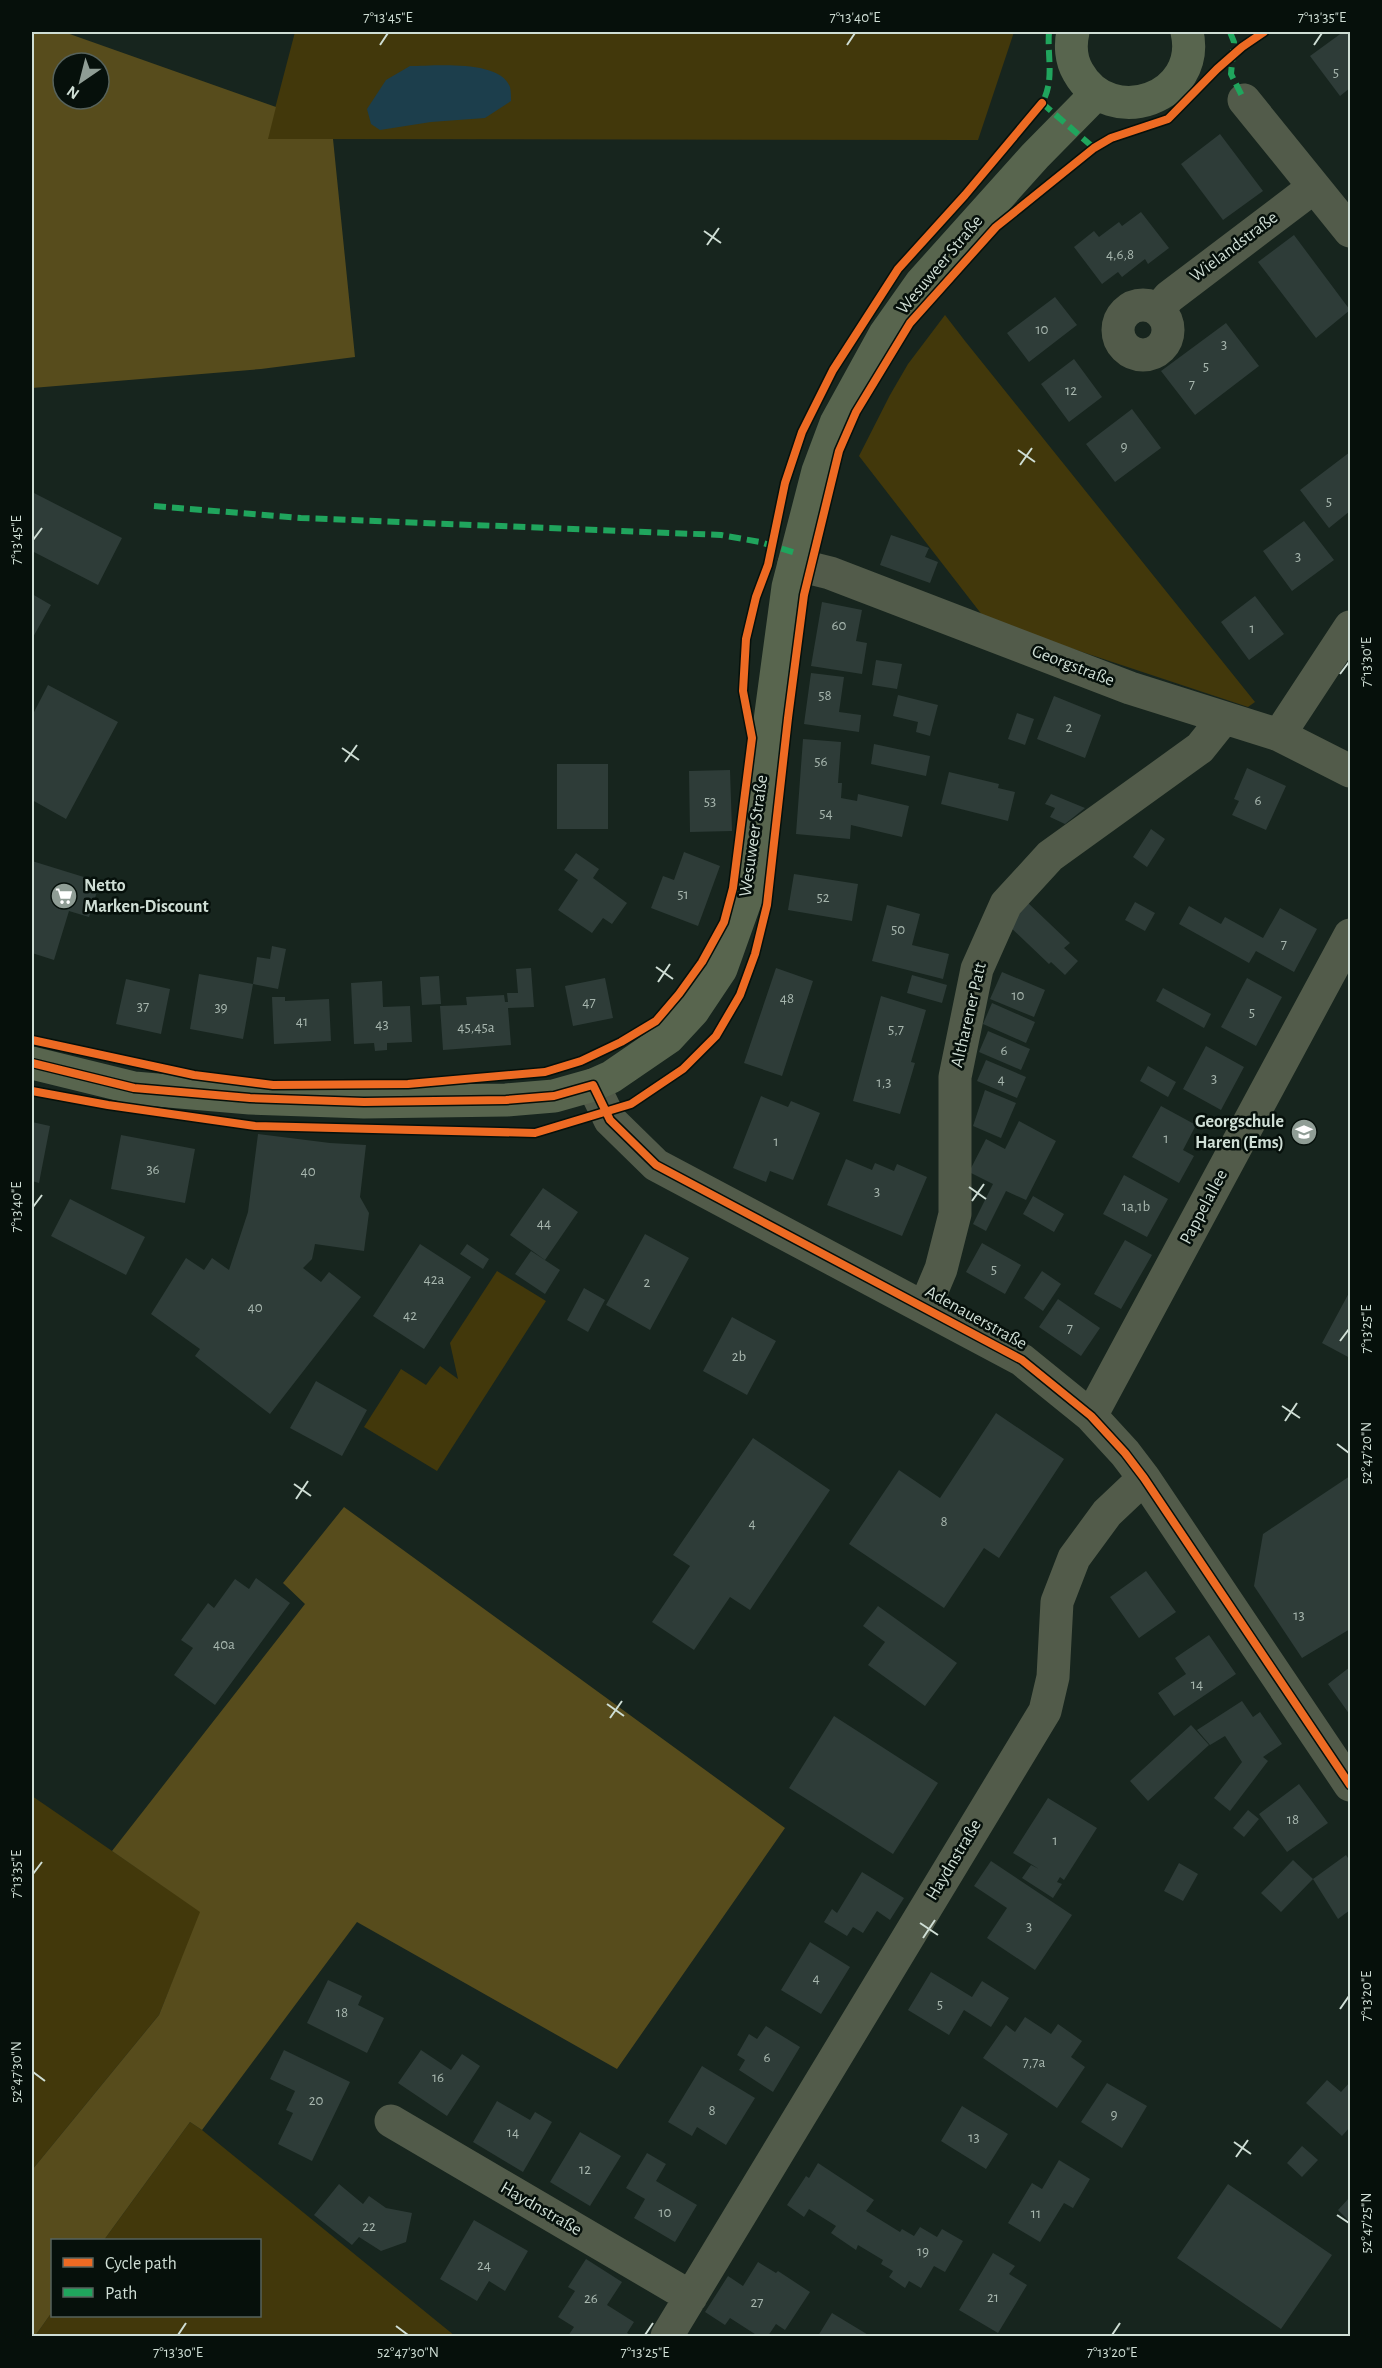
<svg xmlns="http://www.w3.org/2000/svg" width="1382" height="2368" font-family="'Alegreya Sans',sans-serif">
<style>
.green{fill:#42380b}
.forest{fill:#574c1c;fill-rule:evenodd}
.water{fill:#1c3e4c}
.building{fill:#2e3c38}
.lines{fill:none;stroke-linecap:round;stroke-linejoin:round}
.minor{stroke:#525b4a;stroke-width:33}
.major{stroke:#58654e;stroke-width:33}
.quiet{stroke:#20a55d;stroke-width:6;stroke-dasharray:12 6;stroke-linecap:butt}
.cycleway-casing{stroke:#06100b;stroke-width:11}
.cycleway{stroke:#ed6a23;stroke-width:8}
.ticks{fill:none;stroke:#cfded5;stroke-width:2}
.labels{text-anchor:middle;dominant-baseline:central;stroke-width:5;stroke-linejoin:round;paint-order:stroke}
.number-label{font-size:15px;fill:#a7b6ae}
.street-label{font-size:18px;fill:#cfded5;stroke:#06100b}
.poi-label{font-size:18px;font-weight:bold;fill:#cfded5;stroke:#06100b;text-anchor:start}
.neatline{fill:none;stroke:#cfded5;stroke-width:2}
.ticks-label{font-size:15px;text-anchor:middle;fill:#cfded5}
</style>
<rect width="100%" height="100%" fill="#17251e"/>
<path class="green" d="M295,32H1014L978,140L267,139Z
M945,315L965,341L1255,702L1248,707L986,620L859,456L890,395L908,364Z
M497,1271L546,1301L437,1471L364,1427L401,1369L426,1385L440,1366L458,1379L450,1343Z
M32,1796L201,1912L159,2015L32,2170Z
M190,2122L202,2130L455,2336H35L52,2312V2316H260V2240H104Z"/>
<path class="forest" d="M32,32H64L276,107L268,139H333L355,357L261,369L32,388ZM63,63H99V99H63Z
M344,1507L785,1828L617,2069L357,1922L202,2130L190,2122L104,2240H52V2312L35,2336H32V2170L159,2015L200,1912L112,1851L305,1604L283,1583Z"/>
<path class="water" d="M410,66C434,66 500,59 510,87C511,91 511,97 511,101L485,118L431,122L380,130L371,124L367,109L386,80Z"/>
<path class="building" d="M1343,32H1350V88L1340,96L1310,56Z
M1220,134L1263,191L1223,220L1181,164Z
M1141,212L1169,248L1148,264L1145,259L1122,277L1118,272L1102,284L1074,247L1094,231L1099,237L1119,222L1122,226Z
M1294,235L1350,310L1316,338L1258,262Z
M1055,297L1077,325L1029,362L1007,333Z
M1226,323L1259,366L1195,415L1161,371Z
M1074,359L1102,397L1069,422L1041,384Z
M1132,409L1161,448L1115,482L1086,444Z
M1350,452V511L1329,528L1300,490Z
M32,492L122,538L98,585L32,551Z
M1304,521L1334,560L1292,591L1263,551Z
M891,535L929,548L925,557L938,562L930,583L880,565Z
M32,594L51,605L32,639Z
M1255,596L1284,634L1249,660L1221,622Z
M822,602L862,610L856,641L867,643L862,674L811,666Z
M876,660L902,664L897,689L872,685Z
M811,673L844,677L839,712L861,715L859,732L804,724Z
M48,685L118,722L66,819L32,800V716Z
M898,695L938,705L930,736L916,732L918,722L893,716Z
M1054,696L1101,715L1085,758L1037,739Z
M1017,713L1034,719L1025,745L1008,739Z
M803,739L841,742L838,783H842L841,798L857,801L858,794L909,806L902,837L851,825L850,839L796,834Z
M874,744L930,756L926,776L871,764Z
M557,764H608V829H557Z
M1247,768L1286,786L1266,830L1232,815L1239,801L1234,799Z
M730,770L732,831L690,832L689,771Z
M949,772L999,784L998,788L1015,792L1008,821L941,804Z
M1051,794L1085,808L1065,824L1050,817L1055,808L1045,804Z
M1151,829L1165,839L1147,867L1133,857Z
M684,852L720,866L698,926L651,908L663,876L674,880Z
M576,853L599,869L593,878L627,903L612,924L603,918L592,933L558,910L578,880L564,870Z
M32,861L100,882L89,917L69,911L54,960L32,953Z
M794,874L858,884L852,921L788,910Z
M1027,902L1070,943L1064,948L1078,961L1065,975L1051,962L1049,964L1006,923Z
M1135,902L1155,913L1145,931L1125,920Z
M887,905L920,914L912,945L949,954L943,979L872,961Z
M1189,906L1221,924L1225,917L1263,938L1280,908L1317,929L1294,972L1256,951L1249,963L1179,924Z
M272,946L286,949L278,989L253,984L257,957L270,959Z
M531,968L534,1007L508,1008L511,1045L443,1050L440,1006L467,1005L466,997L504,995L505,1002H508L507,993H518L516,969Z
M776,968L813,981L782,1076L744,1063Z
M1002,972L1045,990L1034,1017L990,999Z
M199,974L253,984L243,1039L190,1029Z
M912,975L947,985L942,1003L907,993Z
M439,976L441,1004L422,1005L420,977Z
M605,978L613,1018L573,1026L565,986Z
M1247,978L1282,997L1256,1046L1221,1027Z
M126,979L170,989L161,1034L116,1024Z
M382,981L383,1007L410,1006L412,1042L387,1043V1050L375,1051L374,1043L354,1044L351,983Z
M1163,988L1211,1014L1204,1028L1156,1001Z
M881,996L926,1010L911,1062L915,1063L900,1114L853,1101Z
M272,997H285V1001L329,999L331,1041L274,1044Z
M992,1003L1035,1022L1026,1043L983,1024Z
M988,1031L1030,1049L1021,1070L979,1052Z
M1206,1046L1244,1067L1221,1110L1183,1089Z
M986,1060L1026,1077L1017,1098L977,1081Z
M1148,1066L1176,1082L1168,1097L1140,1081Z
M985,1090L1016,1103L1001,1138L973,1126Z
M761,1096L788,1107L791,1101L820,1113L793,1180L770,1171L766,1182L733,1168Z
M1161,1106L1196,1125L1183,1150L1194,1156L1179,1183L1132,1157Z
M1019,1121L1056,1141L1026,1200L1006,1191L986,1231L973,1224L993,1184L969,1172L986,1139L1005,1149Z
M32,1122L50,1126L39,1183L32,1181Z
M258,1134L330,1143L366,1145L360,1197L369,1213L364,1251L315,1244L312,1259L303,1268L321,1282L329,1272L361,1297L270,1414L195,1356L200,1349L151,1314L186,1258L204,1270L212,1258L229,1270L248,1212Z
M121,1135L195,1149L185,1203L111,1189Z
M846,1159L872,1170L875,1163L894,1171L897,1164L927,1177L902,1236L827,1205Z
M1124,1175L1168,1199L1147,1237L1103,1214Z
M543,1188L578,1212L545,1260L510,1235Z
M1033,1196L1064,1214L1054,1232L1023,1214Z
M70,1199L145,1237L126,1275L51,1236Z
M645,1234L689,1258L650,1330L606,1305Z
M1125,1240L1152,1255L1121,1309L1094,1294Z
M982,1243L1021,1265L1005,1294L966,1272Z
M420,1244L471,1277L424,1349L373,1316Z
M467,1244L489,1259L483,1269L460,1254Z
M531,1251L560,1270L545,1294L515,1274Z
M1042,1271L1061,1284L1043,1311L1024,1298Z
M584,1288L605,1300L588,1332L567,1320Z
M1350,1291V1358L1322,1343Z
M1058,1299L1100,1328L1081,1356L1039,1327Z
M732,1317L776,1341L747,1395L703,1371Z
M316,1381L367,1410L342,1456L290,1428Z
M996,1413L1064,1459L999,1558L984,1548L944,1608L849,1544L899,1470L940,1498Z
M753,1438L830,1490L750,1610L730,1597L694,1650L652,1622L690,1566L673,1555Z
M1350,1476V1629L1302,1658L1254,1586L1263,1534Z
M1146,1571L1176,1612L1139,1638L1110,1597Z
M256,1578L290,1603L215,1705L174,1675L193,1648L181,1640L208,1603L214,1608L235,1579L249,1589Z
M878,1606L957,1663L925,1706L868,1665L885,1642L863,1626Z
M1209,1635L1236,1674L1174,1716L1158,1693L1186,1674L1175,1658Z
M1350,1667V1715L1328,1684Z
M1242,1701L1253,1717L1260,1712L1282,1744L1263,1757L1268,1761L1230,1811L1214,1798L1242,1762L1225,1736L1210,1745L1197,1730Z
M834,1716L938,1783L893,1854L789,1788Z
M1191,1725L1209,1745L1148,1801L1130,1781Z
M1299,1784L1328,1823L1287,1852L1259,1814Z
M1048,1798L1097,1828L1064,1880L1060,1877L1057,1882L1062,1884L1053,1898L1022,1878L1031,1865L1039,1869L1013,1853Z
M1248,1810L1259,1819L1244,1837L1233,1828Z
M1346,1855L1350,1861V1910L1338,1919L1313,1879Z
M1293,1860L1313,1879L1281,1912L1261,1893Z
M991,1861L1072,1915L1035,1970L987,1938L1007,1908L974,1886Z
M1179,1863L1198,1874L1183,1901L1164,1891Z
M862,1872L904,1898L890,1920L877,1911L863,1933L853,1927L847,1936L824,1922L832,1909L837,1913Z
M810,1942L850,1967L821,2014L781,1990Z
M931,1972L972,1997L982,1981L1009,1998L991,2027L964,2010L949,2035L908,2010Z
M328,1980L362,1996L358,2005L384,2018L367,2053L307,2023Z
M1025,2017L1051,2034L1058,2024L1082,2041L1071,2057L1085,2067L1057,2108L983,2058L1006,2025L1015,2032Z
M766,2026L800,2047L773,2092L739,2070L745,2060L737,2055L749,2034L757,2039Z
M284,2050L350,2082L312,2161L278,2144L293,2113L286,2110L295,2091L270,2079Z
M421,2050L451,2070L462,2054L480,2066L447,2116L398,2083Z
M702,2066L755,2098L726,2145L697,2127L692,2136L668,2122Z
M1327,2080L1341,2092L1350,2082V2127L1342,2136L1306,2103Z
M1107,2083L1147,2106L1122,2148L1081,2122Z
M497,2101L530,2120L535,2112L552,2122L523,2172L473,2142Z
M962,2106L1008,2134L986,2169L941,2141Z
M580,2132L621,2156L590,2206L550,2182Z
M1302,2146L1318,2160L1302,2177L1287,2163Z
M647,2153L666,2164L656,2181L697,2205L675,2242L634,2218L645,2199L626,2188Z
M1059,2160L1090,2179L1073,2208L1064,2203L1040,2242L1008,2223L1032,2183L1042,2189Z
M818,2163L874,2200L866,2211L900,2232L902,2229L914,2236L920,2227L937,2237L942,2229L963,2241L945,2272L934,2266L921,2288L909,2281L905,2288L889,2277L893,2271L881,2264L883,2260L858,2245L856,2250L831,2233L836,2226L809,2209L804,2217L787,2205L806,2176L809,2178Z
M339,2184L363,2204L369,2196L386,2208L412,2213L406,2242L381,2251L359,2237L352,2245L314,2215Z
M1228,2184L1332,2255L1281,2329L1177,2258Z
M1350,2197V2222L1338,2210Z
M474,2220L528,2251L505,2291L489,2281L477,2301L440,2279Z
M993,2253L1015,2266L1009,2274L1027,2285L998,2333L959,2310Z
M586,2259L622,2282L607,2305L634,2322L627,2333L632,2336H568L574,2327L558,2317L575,2291L568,2287Z
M758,2262L776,2273L778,2271L810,2292L785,2330L776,2324L768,2336H758L730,2318L725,2325L705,2312L728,2276L743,2286Z
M832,2313L870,2336H818Z"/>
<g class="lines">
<path class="minor" d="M1244,100L1350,231
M1118 330a25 25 0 1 1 50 0a25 25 0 1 1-50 0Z
M1158,310L1169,297L1314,187
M794,564L830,573L1130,688L1279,735L1350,771
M1279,735L1350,627
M593,1085L610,1120L656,1165L1022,1360L1091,1416L1125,1453L1144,1478L1350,1785
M925,1307L941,1269L955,1214V1077L977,969L1006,904L1050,856L1200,748L1224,718
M1091,1416L1350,935
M391,2121L691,2297
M667,2336L1045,1711L1053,1677L1057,1602L1074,1558L1107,1513L1144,1478"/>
<path class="major" d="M1073,32C1070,45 1071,60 1078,72C1111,131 1202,97 1187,32
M32,1063L134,1088L250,1098L364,1102L506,1100L554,1096L593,1085L611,1077L668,1038L693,1011L721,969L746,899L788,587L818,471L836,423L885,334L921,283L1035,156L1097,93"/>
<path class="quiet" d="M1049,32C1047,57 1055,80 1042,103L1094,148
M1230,32L1234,42L1231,74L1244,100
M154,506L301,518L721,535L760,542L796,553"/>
<defs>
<path id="cycleway" d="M32,1040L194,1075L273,1085L408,1084L545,1072L581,1061L621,1042L656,1021L679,994L702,962L724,922L733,888L752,738L743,691L746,639L756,597L768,565L785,483L802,432L833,370L898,269L965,195L1042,103
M32,1063L134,1088L250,1098L364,1102L506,1100L554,1096L593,1085L610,1120L656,1165L1022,1360L1091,1416L1125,1453L1144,1478L1350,1785
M32,1091L108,1105L255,1126L535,1133L631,1104L683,1069L716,1036L740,995L755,954L767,905L788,718L804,595L839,451L856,412L910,323L996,227L1094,148L1111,138L1168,119L1217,69L1242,47L1264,32"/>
</defs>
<use href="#cycleway" class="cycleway-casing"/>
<use href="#cycleway" class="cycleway"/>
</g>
<path class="ticks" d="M380,45L388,33M847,45L855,33M1314,45L1322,33M704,231L721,243M707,245L719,228M1018,450L1035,462M1020,465L1032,448M33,540L42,528M1340,674L1349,662M342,748L359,760M345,762L357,745M656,967L673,979M658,982L670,964M969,1187L986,1199M972,1201L984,1184M33,1207L42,1195M1340,1341L1349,1329M1282,1406L1300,1418M1285,1421L1297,1403M1337,1444L1349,1453M294,1484L311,1496M296,1499L308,1481M607,1704L624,1716M610,1718L622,1701M33,1874L42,1862M920,1923L938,1935M923,1938L935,1920M1340,2009L1349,1996M33,2072L45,2081M1234,2142L1251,2154M1236,2157L1248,2140M1337,2215L1349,2223M396,2326L408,2335M178,2335L186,2323M645,2335L653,2323M1112,2335L1120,2323"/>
<defs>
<symbol id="supermarket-disc" viewBox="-11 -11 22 22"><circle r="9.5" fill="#8f9d95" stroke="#06100b"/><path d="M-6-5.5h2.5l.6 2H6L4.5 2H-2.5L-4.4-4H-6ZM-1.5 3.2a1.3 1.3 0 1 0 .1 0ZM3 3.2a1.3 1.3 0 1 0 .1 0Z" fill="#fff"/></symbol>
<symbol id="school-disc" viewBox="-11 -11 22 22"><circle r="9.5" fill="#8f9d95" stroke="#06100b"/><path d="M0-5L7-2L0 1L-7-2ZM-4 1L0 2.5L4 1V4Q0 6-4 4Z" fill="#fff"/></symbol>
</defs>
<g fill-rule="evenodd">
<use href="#supermarket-disc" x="49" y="881" width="30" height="30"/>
<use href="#school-disc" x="1289" y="1117" width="30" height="30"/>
</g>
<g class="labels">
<g class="number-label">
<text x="1336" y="72">5</text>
<text x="1120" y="254">4,6,8</text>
<text x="1042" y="329">10</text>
<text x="1224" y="344">3</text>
<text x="1206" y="366">5</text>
<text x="1192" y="384">7</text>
<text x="1071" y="390">12</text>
<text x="1124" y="446">9</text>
<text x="1329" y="501">5</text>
<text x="1298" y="556">3</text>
<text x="839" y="625">60</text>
<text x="1252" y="628">1</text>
<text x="825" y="695">58</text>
<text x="1069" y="727">2</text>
<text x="821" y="761">56</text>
<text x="1258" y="800">6</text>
<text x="710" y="801">53</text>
<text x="826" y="813">54</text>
<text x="683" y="894">51</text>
<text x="823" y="897">52</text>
<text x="898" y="929">50</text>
<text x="1284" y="944">7</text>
<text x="1018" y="995">10</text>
<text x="787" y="998">48</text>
<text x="589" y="1002">47</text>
<text x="143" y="1006">37</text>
<text x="221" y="1007">39</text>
<text x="1252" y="1012">5</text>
<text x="302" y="1021">41</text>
<text x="382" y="1024">43</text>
<text x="476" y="1027">45,45a</text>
<text x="896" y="1029">5,7</text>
<text x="1004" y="1050">6</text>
<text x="1214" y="1078">3</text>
<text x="1001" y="1079">4</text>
<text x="884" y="1082">1,3</text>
<text x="1166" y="1138">1</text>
<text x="776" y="1141">1</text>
<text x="153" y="1169">36</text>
<text x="308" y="1171">40</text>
<text x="877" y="1191">3</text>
<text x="1136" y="1206">1a,1b</text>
<text x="544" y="1223">44</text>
<text x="994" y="1269">5</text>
<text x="434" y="1279">42a</text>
<text x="647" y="1282">2</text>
<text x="255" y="1307">40</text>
<text x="410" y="1315">42</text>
<text x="1070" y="1328">7</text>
<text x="739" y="1356">2b</text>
<text x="944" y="1521">8</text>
<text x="752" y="1523">4</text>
<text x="1299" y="1615">13</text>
<text x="224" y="1644">40a</text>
<text x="1197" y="1684">14</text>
<text x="1293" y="1819">18</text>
<text x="1055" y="1840">1</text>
<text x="1029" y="1926">3</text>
<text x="816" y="1978">4</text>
<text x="940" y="2004">5</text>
<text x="342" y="2012">18</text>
<text x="767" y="2057">6</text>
<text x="1034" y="2062">7,7a</text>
<text x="438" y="2077">16</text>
<text x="316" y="2100">20</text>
<text x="712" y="2110">8</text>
<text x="1114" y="2114">9</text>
<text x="513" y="2132">14</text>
<text x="974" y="2137">13</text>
<text x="585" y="2169">12</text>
<text x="665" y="2212">10</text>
<text x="1036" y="2213">11</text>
<text x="369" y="2226">22</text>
<text x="923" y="2251">19</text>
<text x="484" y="2265">24</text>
<text x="993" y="2297">21</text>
<text x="591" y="2298">26</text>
<text x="757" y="2302">27</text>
</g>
<g class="street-label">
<text transform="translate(1234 247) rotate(-37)">Wielandstraße</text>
<text transform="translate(940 265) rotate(-50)">Wesuweer Straße</text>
<text transform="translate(1073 666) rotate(21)">Georgstraße</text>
<text transform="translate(754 836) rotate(-82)">Wesuweer Straße</text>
<text transform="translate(969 1015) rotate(-77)">Altharener Patt</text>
<text transform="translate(1204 1207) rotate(-62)">Pappelallee</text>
<text transform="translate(976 1318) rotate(29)">Adenauerstraße</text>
<text transform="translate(954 1860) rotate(-59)">Haydnstraße</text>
<text transform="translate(541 2209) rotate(30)">Haydnstraße</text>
</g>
<g class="poi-label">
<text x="84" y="886">Netto<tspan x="84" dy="21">Marken-Discount</tspan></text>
<text x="1284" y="1122" text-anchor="end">Georgschule<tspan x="1284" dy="21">Haren (Ems)</tspan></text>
</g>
</g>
<rect width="1382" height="2368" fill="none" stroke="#06100b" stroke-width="66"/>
<rect x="51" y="2239" width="210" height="78" fill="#06100b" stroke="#56625c" stroke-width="1.5"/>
<rect x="63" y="2258" width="30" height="9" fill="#ed6a23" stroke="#56625c" stroke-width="1.5"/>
<text x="105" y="2269" font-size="18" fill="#cfded5">Cycle path</text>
<rect x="63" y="2288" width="30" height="9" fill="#20a55d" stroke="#56625c" stroke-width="1.5"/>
<text x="105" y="2299" font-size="18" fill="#cfded5">Path</text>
<g transform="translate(81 81) rotate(215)"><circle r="28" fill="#06100b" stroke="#56625c" stroke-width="1.5"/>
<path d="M0-4.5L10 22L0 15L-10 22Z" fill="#8f9d95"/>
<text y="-9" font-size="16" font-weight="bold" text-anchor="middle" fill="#cfded5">N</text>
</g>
<rect x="33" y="33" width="1316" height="2302" class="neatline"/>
<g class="ticks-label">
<text x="388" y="22">7°13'45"E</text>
<text x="855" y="22">7°13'40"E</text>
<text x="1322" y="22">7°13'35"E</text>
<text transform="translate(16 540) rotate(-90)" y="5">7°13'45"E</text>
<text transform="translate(1366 662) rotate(-90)" y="5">7°13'30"E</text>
<text transform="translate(16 1207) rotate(-90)" y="5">7°13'40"E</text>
<text transform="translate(1366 1329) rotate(-90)" y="5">7°13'25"E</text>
<text transform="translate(1366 1453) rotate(-90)" y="5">52°47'20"N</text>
<text transform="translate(16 1874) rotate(-90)" y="5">7°13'35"E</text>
<text transform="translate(1366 1996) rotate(-90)" y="5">7°13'20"E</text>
<text transform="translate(16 2072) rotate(-90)" y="5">52°47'30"N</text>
<text transform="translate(1366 2223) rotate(-90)" y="5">52°47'25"N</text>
<text x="178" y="2357">7°13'30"E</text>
<text x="408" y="2357">52°47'30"N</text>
<text x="645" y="2357">7°13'25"E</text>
<text x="1112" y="2357">7°13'20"E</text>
</g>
</svg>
